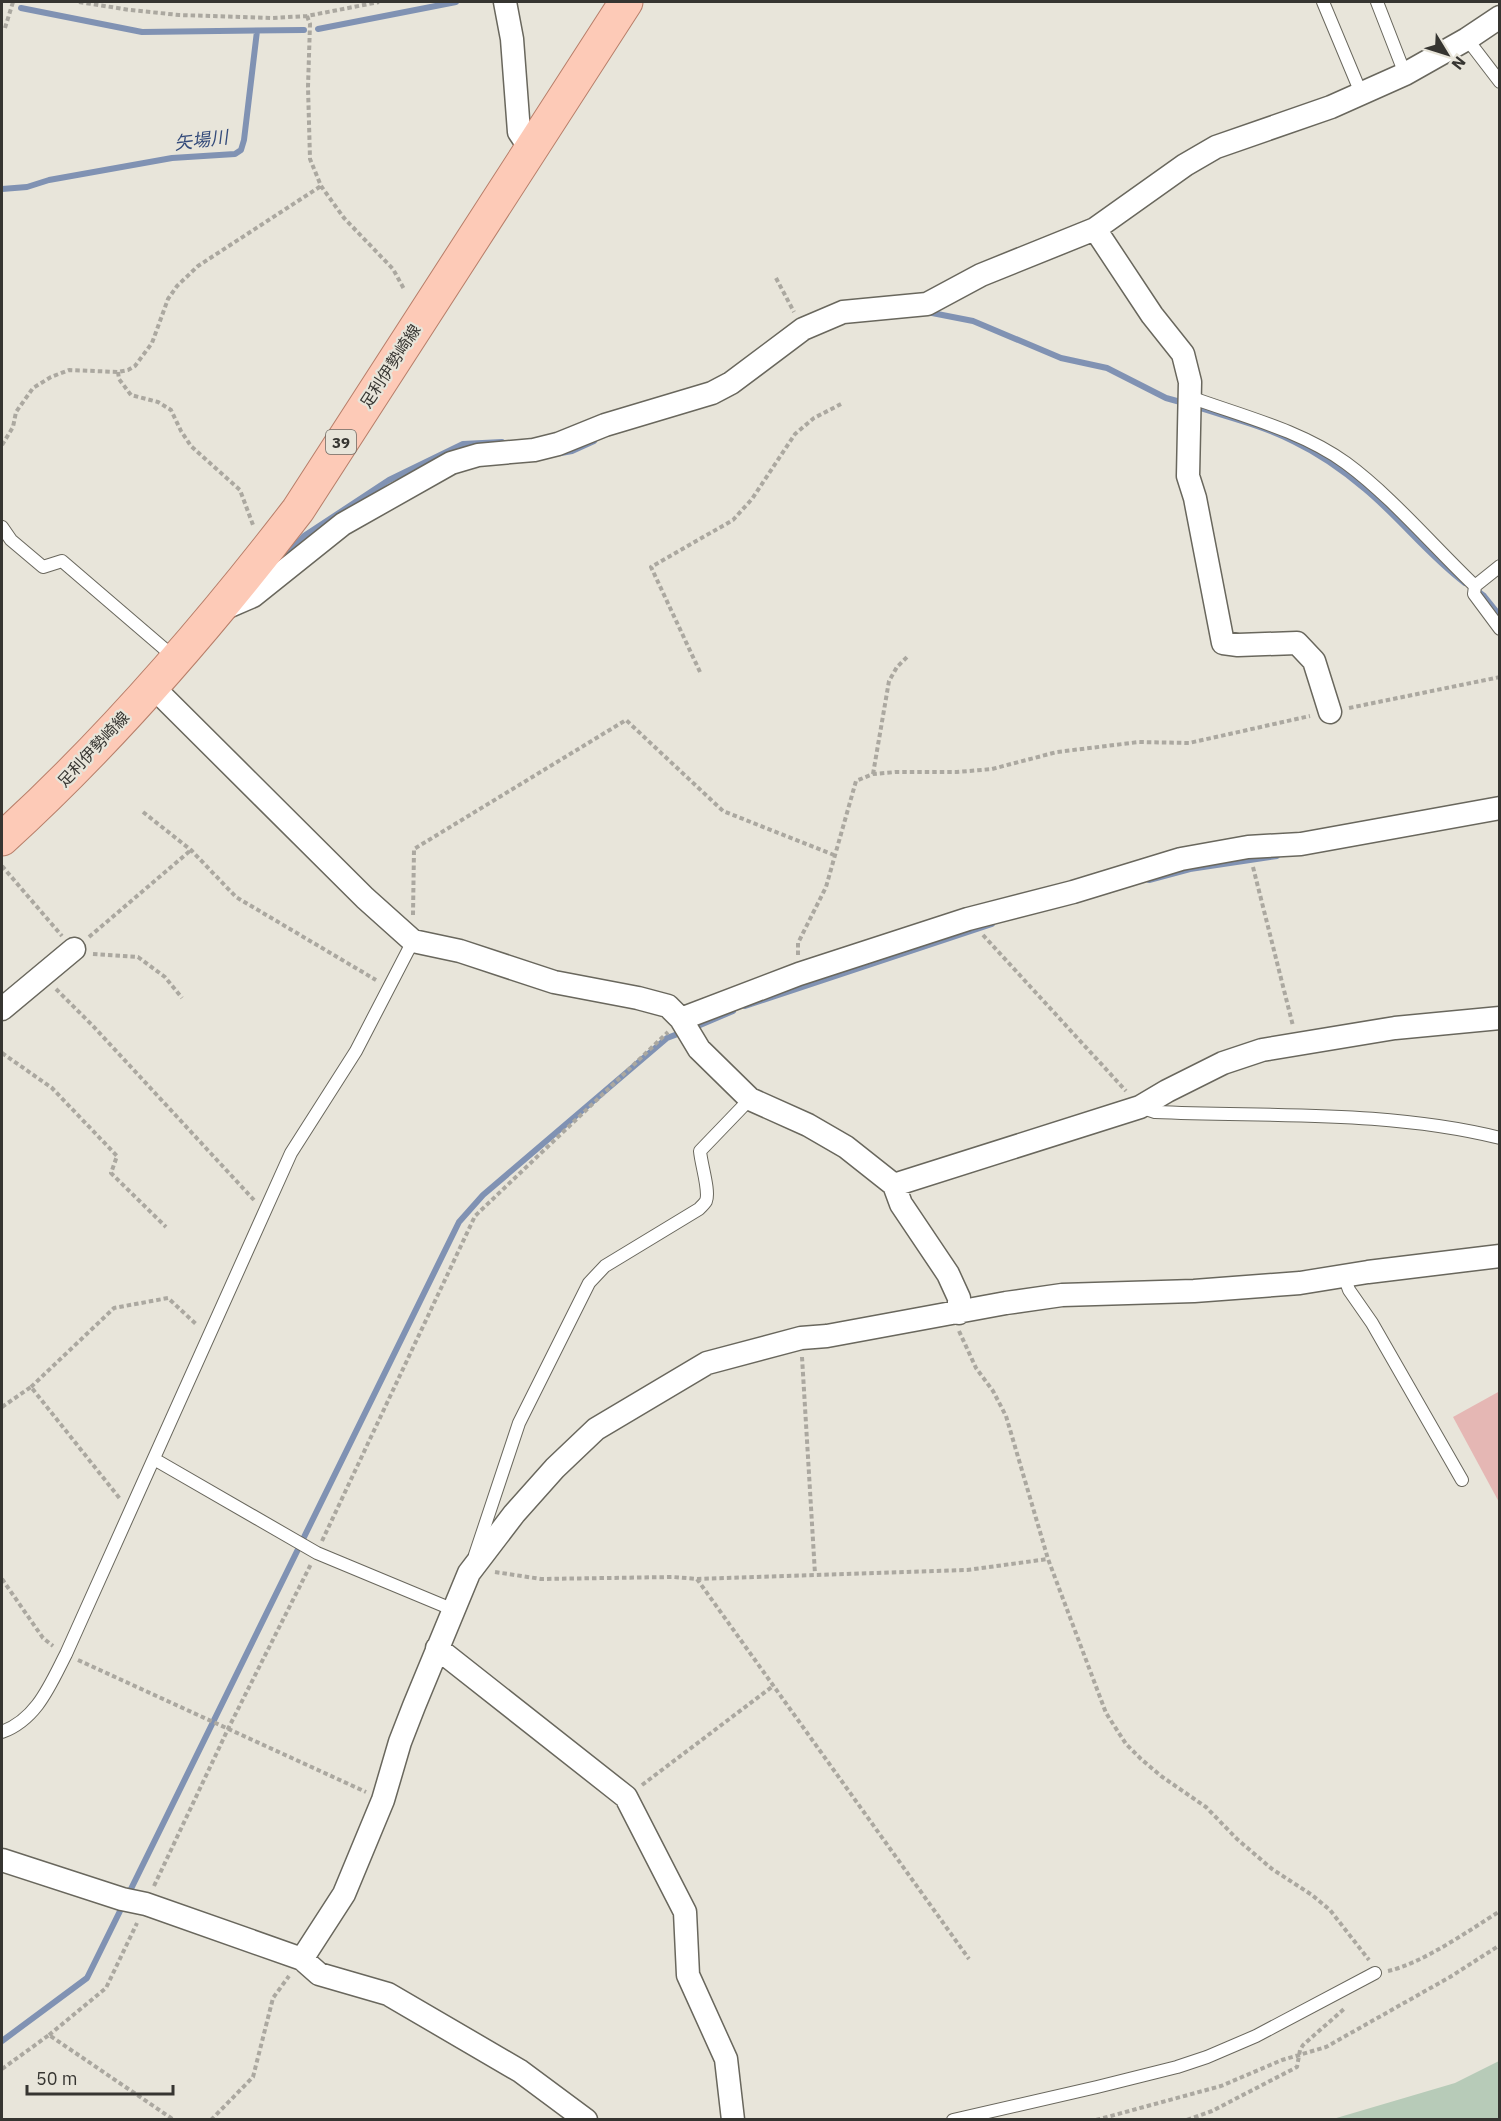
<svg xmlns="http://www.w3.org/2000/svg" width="1501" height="2121" font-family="'IBM Plex Sans','Noto Sans JP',sans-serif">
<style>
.green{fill:#b7cbb8}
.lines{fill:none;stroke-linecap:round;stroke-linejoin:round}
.stream{stroke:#8092b3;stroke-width:6}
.building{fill:#e5b7b4}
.lane-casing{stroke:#69675d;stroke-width:14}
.street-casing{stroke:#69675d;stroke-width:25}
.primary-casing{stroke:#b77e69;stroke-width:35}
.path{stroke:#aba8a0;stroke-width:4;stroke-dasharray:4.5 3;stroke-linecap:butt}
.lane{stroke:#fff;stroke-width:12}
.street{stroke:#fff;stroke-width:22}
.primary{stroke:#fdcab7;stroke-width:33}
.labels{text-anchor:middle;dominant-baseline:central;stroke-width:4.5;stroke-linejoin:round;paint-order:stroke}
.shield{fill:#e8e5da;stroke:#6b6a64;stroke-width:1.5}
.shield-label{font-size:15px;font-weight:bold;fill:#363531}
.street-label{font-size:16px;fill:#363531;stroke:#e8e5da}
.water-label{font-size:18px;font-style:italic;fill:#344b7a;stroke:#e8e5da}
</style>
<rect width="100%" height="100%" fill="#e8e5da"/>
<path class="green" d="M1499,2061V2119H1333L1455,2083Z"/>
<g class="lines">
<path class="stream" d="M21,8L142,32L304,30
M318,29L456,2
M2,189L27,187L49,180L172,158L235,154L241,150L244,140L257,31
M927,312L973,321L1061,358L1107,368L1166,398L1184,403
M1194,406C1227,417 1262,425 1293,441C1318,453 1344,471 1365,489C1400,518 1428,555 1465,583
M561,453L572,451L594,441
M281,561L304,536L389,480L463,444L502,442
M1476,590L1484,596L1500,616
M1149,880L1190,869L1277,856
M745,1006L992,924
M693,1028L733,1011
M128,1895L459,1222L483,1195L667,1038L683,1032
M2,2041L87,1978L123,1905"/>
</g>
<path class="building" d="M1500,1391V1504L1453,1417Z"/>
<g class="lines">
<defs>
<path id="lane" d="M1323,2L1361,93
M1377,2L1405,74
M1467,39L1500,82
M1190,397C1242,416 1300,430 1346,463C1391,496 1434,547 1475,586L1474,594L1500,629
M2,527L11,540L43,567L62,561L175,658
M1475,586L1500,566
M1140,1107L1155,1112C1271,1117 1386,1110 1500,1138
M1344,1276L1349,1290L1372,1323L1462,1480
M154,1459L317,1553L454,1610
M475,1555L519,1423L589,1283L605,1266L699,1209C701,1207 705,1203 706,1201C710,1191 701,1164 700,1151L750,1099
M2,1732C37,1719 50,1685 66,1654L291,1153L356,1051L413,941
M953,2120L1097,2087L1177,2067L1207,2057L1256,2036L1375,1973"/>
<path id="street" d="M505,2L512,39L519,132L523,138L534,145
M1095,229L1152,315L1183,354L1190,382L1188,476L1195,498L1223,643L1238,645L1297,643L1314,661L1330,712
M223,609L253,596L343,524L451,463L478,455L534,450L558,444L605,425L712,393L731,383L803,329L843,312L927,304L981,275L1095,229L1185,165L1216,147L1331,107L1405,74L1467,39L1500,17
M152,686L365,898L413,941L460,951L554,982L638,998L668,1006L681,1019L699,1049L750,1099L808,1125L846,1147L894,1185L901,1204L948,1274L959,1298V1313
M2,1009L74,949
M681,1019L799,974L968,919L1073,892L1181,859L1248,847L1301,844L1500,808
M894,1185L1140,1107L1167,1091L1223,1063L1262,1050L1395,1028L1500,1018
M437,1648L626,1797L685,1912L688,1975L726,2059L733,2120
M2,1860L122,1899L146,1904L302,1959L319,1974L388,1994L520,2071L586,2120
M302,1959L344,1894L383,1800L400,1742L414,1706L469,1573L514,1514L555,1468L596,1429L707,1363L801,1338L827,1336L1006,1303L1062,1295L1194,1291L1300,1283L1368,1272L1500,1256"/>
<path id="primary" d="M2,839C111,740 208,627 298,510L626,2"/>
</defs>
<use href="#lane" class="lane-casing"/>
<use href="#street" class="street-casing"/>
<use href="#primary" class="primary-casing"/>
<path class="path" d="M79,2L130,10L179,15L272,18L307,16L379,2
M307,16L310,24L308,87L310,159L321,186L344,218L393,269L404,289
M5,28L13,2
M776,278L794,312
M118,372L119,379L131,395L158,402L171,410L181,431L191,446L240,490L253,525
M2,445L13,427L16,412L33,388L51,377L69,370L118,372L128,370L135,366L152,343L168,299L177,286L198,266L321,186
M700,672L651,567L733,520L752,499L795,434L814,418L841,404
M1349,708L1500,677
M873,774L889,681L897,667L909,655
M143,812L191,850L236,897L376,980
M2,866L62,936
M1253,867L1293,1026
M413,915L414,849L626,720L723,811L834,855
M983,935L1126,1091
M89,937L191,850
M93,954L138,957L165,977L182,998
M798,955V943L826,887L856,781L873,774L896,772H957L992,769L1057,752L1139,742L1189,743L1310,716
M56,989L93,1026L254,1200
M2,1053L52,1088L117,1156L111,1173L166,1227
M959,1331L976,1368L993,1391L1006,1416L1048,1559L1106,1713L1126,1744L1141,1759L1161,1776L1206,1807L1237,1839L1272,1869L1312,1895L1330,1910L1369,1960
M802,1357L815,1574
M31,1387L114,1308L168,1298L197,1325
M2,1407L31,1387L121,1500
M322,1541L475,1216L668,1032
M495,1572L541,1579L673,1577L697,1579L967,1570L1048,1559
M2,1579L43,1638L53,1646
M697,1579L969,1959
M78,1660L366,1792
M642,1785L773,1686
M154,1886L228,1729L311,1564
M1388,1971C1421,1964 1470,1930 1500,1911
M49,2035L106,1988L137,1923
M2,2069L49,2035L174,2120
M211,2120L253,2077L273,1998L289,1976
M1096,2120L1221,2086L1282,2060L1326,2047L1450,1977L1500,1945
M1187,2120L1212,2111L1297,2067L1300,2050L1303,2045L1344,2009"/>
<use href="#lane" class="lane"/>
<use href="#street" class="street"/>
<use href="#primary" class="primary"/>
</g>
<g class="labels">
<rect class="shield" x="326" y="430" width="30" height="24" rx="4.5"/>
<g class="shield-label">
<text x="341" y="442">39</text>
</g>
<g class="street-label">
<text transform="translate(390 366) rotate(-57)">足利伊勢崎線</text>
<text transform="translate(93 749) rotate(-47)">足利伊勢崎線</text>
</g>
<g class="water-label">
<text transform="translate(201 140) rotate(-7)">矢場川</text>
</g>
</g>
<rect width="1501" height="2121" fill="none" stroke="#363531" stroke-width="6"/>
<g transform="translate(1447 54) rotate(128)" stroke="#e8e5da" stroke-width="4.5" paint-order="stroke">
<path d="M0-4.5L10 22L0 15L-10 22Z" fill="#363531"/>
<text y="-9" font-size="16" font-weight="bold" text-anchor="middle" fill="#363531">N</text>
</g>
<path d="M27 2085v9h146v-9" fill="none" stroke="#363531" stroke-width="3"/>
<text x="36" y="2085" font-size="18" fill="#363531" stroke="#e8e5da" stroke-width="4.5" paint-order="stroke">50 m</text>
</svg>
